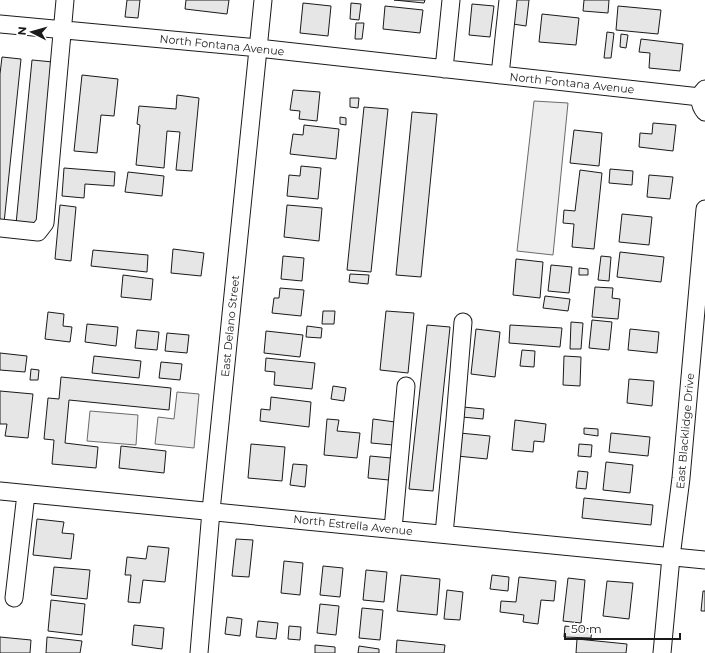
<svg xmlns="http://www.w3.org/2000/svg" width="705" height="653" font-family="Montserrat,sans-serif">
<style>
.parking{fill:#ededed;stroke:#6a6a6a}
.building{fill:#e6e6e6;stroke:#1a1a1a}
.lines{fill:none;stroke-linecap:round;stroke-linejoin:round}
.minor-casing{stroke:#1a1a1a;stroke-width:19}
.minor{stroke:#fff;stroke-width:17}
.labels{text-anchor:middle;dominant-baseline:central;stroke-width:3;stroke-linejoin:round;paint-order:stroke}
.street-label{font-size:11px;fill:#1a1a1a;stroke:#fff}
</style>
<rect width="100%" height="100%" fill="#fff"/>
<path class="parking" d="M534,101L568,103L553,255L517,251Z
M177,392L199,394L194,448L155,444L158,417L174,419Z
M90,411L138,415L136,445L87,441Z"/>
<path class="building" d="M127,0H140L138,18L125,17Z
M186,0H229L227,14L185,9Z
M394,0H425L424,3Z
M516,0H529L526,26L513,24Z
M584,0H609L608,13L583,11Z
M303,3L331,6L328,36L300,33Z
M351,3L361,4L359,20L350,19Z
M472,4L494,6L490,37L469,35Z
M385,6L423,10L420,33L383,29Z
M618,6L661,10L658,34L616,30Z
M542,14L579,18L576,45L539,42Z
M356,23H364L362,39H355Z
M607,32L614,33L611,58H604Z
M621,34L628,35L626,48L620,47Z
M641,39L683,44L680,71L649,68L650,53L639,52Z
M2,57L21,59L4,223L0,222V74Z
M32,60L53,62L37,226L16,224Z
M82,75L118,79L114,116L101,115L97,153L74,151Z
M293,90L320,92L317,121L299,119L300,111L290,110Z
M177,95L199,98L192,171L176,170L180,132L167,131L164,168L136,165L140,125L137,124L139,106L176,109Z
M350,98H359L358,108L350,107Z
M364,107L388,109L371,272L347,270Z
M412,112L437,114L421,277L396,275Z
M340,117L346,118V125L340,124Z
M653,123L676,125L673,151L639,147L640,133L652,134Z
M304,125L339,129L336,159L290,154L293,134L303,135Z
M574,130L602,133L599,166L570,163Z
M301,166L321,168L318,199L287,196L289,175L300,176Z
M64,168L115,172L114,186L85,184L84,198L62,196Z
M610,169L633,171L632,185L609,183Z
M580,170L602,173L594,249L572,247L574,224L563,223L564,210L575,211Z
M128,172L164,176L162,196L125,192Z
M649,175L673,177L670,199L647,197Z
M60,205L76,207L71,261L55,259Z
M287,205L322,208L319,241L284,237Z
M622,214L652,217L649,245L619,242Z
M173,249L204,253L201,276L171,273Z
M93,250L148,255L147,272L91,266Z
M620,252L664,257L661,282L617,277Z
M283,256L304,258L302,281L281,279Z
M601,256L611,257L609,281L598,280Z
M516,259L543,262L540,298L513,295Z
M551,265L572,267L569,293L548,291Z
M579,268L588,269V275H579Z
M350,274L369,275L368,284L349,282Z
M123,275L153,279L151,300L121,297Z
M595,287L613,288L612,298L620,299L618,319L592,317Z
M280,288L304,290L301,316L272,313L274,298H279Z
M545,296L570,299L568,311L543,308Z
M323,311H335L334,324H322Z
M386,311L414,313L408,373L380,370Z
M48,312L64,314L63,326L72,327L70,342L45,339Z
M592,320L612,322L609,350L589,348Z
M571,322L583,323L581,349H570Z
M87,324L118,327L116,346L85,342Z
M427,325L450,327L433,491L409,489Z
M510,325L562,328L560,347L509,343Z
M307,326L322,328L321,338L306,337Z
M476,329L500,332L495,377L471,374Z
M630,329L659,332L657,353L628,350Z
M137,330L159,332L157,350L135,348Z
M266,331L303,335L300,357L264,353Z
M167,333L189,335L187,353L165,351Z
M522,350L535,351L534,367L520,366Z
M0,353L27,356L25,372L0,370Z
M94,356L141,361L139,378L92,373Z
M564,356L581,357L580,386L563,385Z
M266,358L315,363L312,389L274,385L275,372L265,371Z
M161,362L182,364L180,380L159,378Z
M31,369L39,370L38,380H30Z
M61,377L171,388L169,410L69,400L65,443L98,447L96,468L52,464L54,440L44,439L48,398L59,399Z
M629,379L654,381L652,406L627,403Z
M333,386L346,388L344,401L331,399Z
M0,391L33,394L28,438L5,436L7,424H0Z
M271,397L311,402L309,427L260,421L261,409L270,410Z
M463,407L484,409L483,419L462,417Z
M327,419L339,420L337,431L360,433L357,458L324,455Z
M373,419L395,422L393,445L371,443Z
M515,420L546,424L544,442L534,441L533,452L512,450Z
M584,428L598,429V436L584,434Z
M460,433L490,436L487,459L457,456Z
M611,433L650,437L648,456L609,452Z
M251,444L285,447L282,481L248,478Z
M579,444L592,445L591,457L578,456Z
M121,446L166,451L164,473L119,468Z
M370,456L391,458L389,480L368,478Z
M606,462L633,465L630,493L603,490Z
M293,464L307,465L305,487L290,485Z
M578,471L588,472L586,489L576,488Z
M584,498L653,505L651,525L582,518Z
M37,519L64,522L62,533L74,534L71,559L33,555Z
M236,539L253,540L249,577L232,576Z
M148,546L169,548L165,582L143,580L140,603L128,602L131,575H125L127,557L146,559Z
M284,561L303,563L300,595L281,593Z
M323,566L343,568L340,597L320,595Z
M54,567L90,570L87,599L51,595Z
M366,570L387,572L384,602L363,600Z
M401,575L440,579L437,615L397,611Z
M492,575L509,577L508,591L490,589Z
M519,577L556,581L554,601L541,600L538,624L523,622L524,615L500,612L501,601L516,602Z
M568,578L585,580L581,623L563,621Z
M607,581L633,583L629,619L603,616Z
M447,590L463,592L460,620L444,619Z
M703,591H705V611H701Z
M51,600L85,604L82,635L48,631Z
M320,604L339,606L336,635L317,633Z
M362,608L383,610L380,640L359,638Z
M227,617L242,619L240,636L225,634Z
M258,621L278,623L276,639L256,637Z
M134,625L164,628L162,649L132,645Z
M289,626L301,627L300,640L288,639Z
M565,626L592,629L591,638L564,637Z
M0,637L31,640L30,653H0Z
M47,637L82,641L80,653H46Z
M577,639L627,644L626,653H576Z
M397,640L445,645L444,653H396Z
M315,645L335,647V653H315Z
M359,646L379,649V653H358Z"/>
<g class="lines">
<defs>
<path id="minor" d="M0,24L258,48L700,97
M444,69L451,0
M500,75L508,0
M705,89C698,96 699,105 705,112
M0,228L38,232L45,223L65,0
M0,491L705,560
M393,529L406,386
M444,534L455,420L463,322
M14,598L26,494
M199,653L211,511L263,0
M662,653L671,557L681,478L705,209"/>
</defs>
<use href="#minor" class="minor-casing"/>
<use href="#minor" class="minor"/>
</g>
<g class="labels">
<g class="street-label">
<text transform="translate(222 45) rotate(6)">North Fontana Avenue</text>
<text transform="translate(572 83) rotate(6)">North Fontana Avenue</text>
<text transform="translate(230 326) rotate(-84)">East Delano Street</text>
<text transform="translate(685 431) rotate(-85)">East Blacklidge Drive</text>
<text transform="translate(353 525) rotate(6)">North Estrella Avenue</text>
</g>
</g>
<g transform="translate(32 32) rotate(276)" stroke="#ffffff" stroke-width="3" paint-order="stroke">
<path d="M0-3L7 15L0 10L-7 15Z" fill="#1a1a1a"/>
<text y="-6" font-size="11" font-weight="bold" text-anchor="middle" fill="#1a1a1a">N</text>
</g>
<path d="M565 633v6h115v-6" fill="none" stroke="#1a1a1a" stroke-width="2"/>
<text x="571" y="633" font-size="12" fill="#1a1a1a" stroke="#ffffff" stroke-width="3" paint-order="stroke">50 m</text>
</svg>
